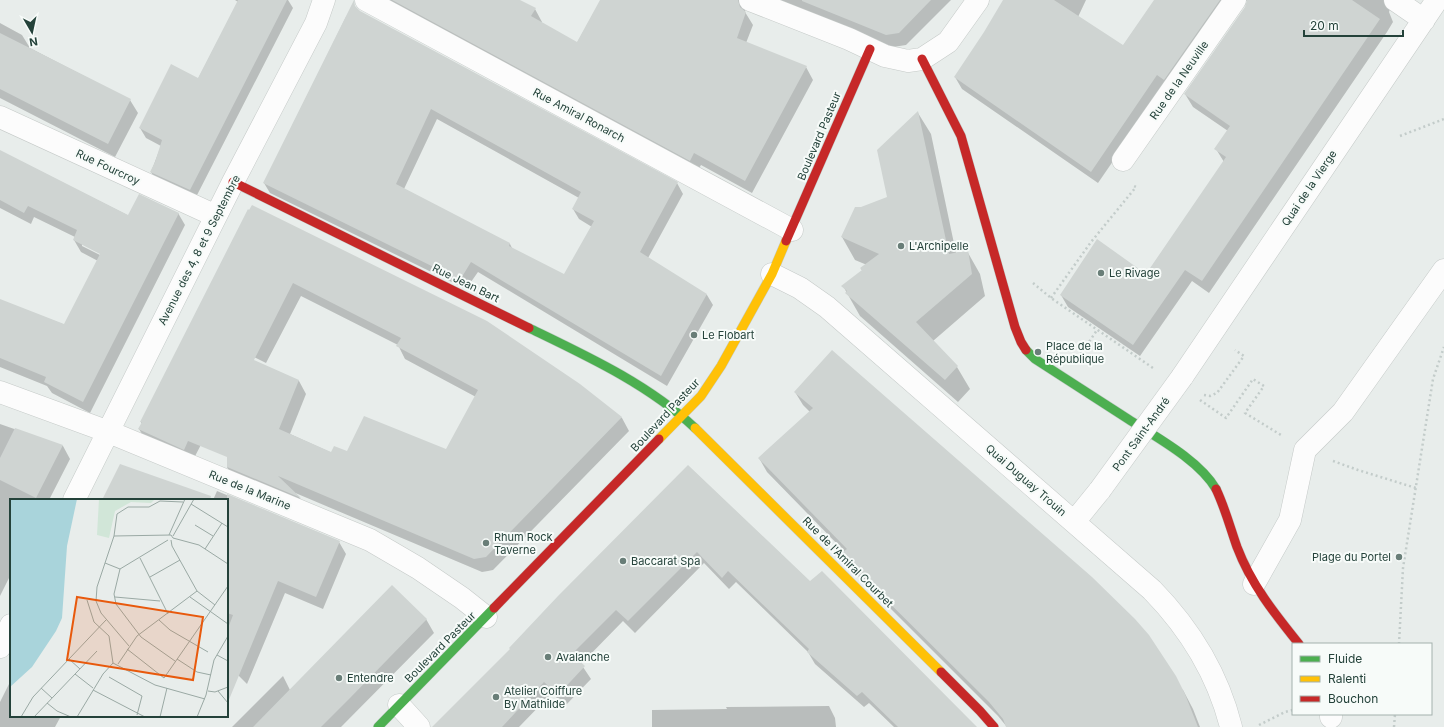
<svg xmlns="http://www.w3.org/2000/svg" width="1444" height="727" font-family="Inter,sans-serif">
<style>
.shadow{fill:#0003;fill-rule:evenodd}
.building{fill:#cfd4d2;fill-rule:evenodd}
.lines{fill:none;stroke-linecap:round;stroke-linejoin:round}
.street-casing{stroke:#c5cac8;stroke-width:23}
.fast-casing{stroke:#c3cbc8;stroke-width:10}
.slow-casing{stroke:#c3cbc8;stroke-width:10}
.jam-casing{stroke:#c3cbc8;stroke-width:10}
.path{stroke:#c3ccca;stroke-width:2.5;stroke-dasharray:2 3;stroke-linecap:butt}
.street{stroke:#fcfcfc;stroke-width:22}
.fast{stroke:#4caf50;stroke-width:9}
.slow{stroke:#ffc107;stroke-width:9}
.jam{stroke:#c62828;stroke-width:9}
.street-bridge-casing{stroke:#c5cac8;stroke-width:23;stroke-linecap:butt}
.street-bridge{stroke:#fcfcfc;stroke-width:22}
.poi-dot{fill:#697e78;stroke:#f7fbf9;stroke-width:1.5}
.labels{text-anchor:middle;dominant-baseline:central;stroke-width:4;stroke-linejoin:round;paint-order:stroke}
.street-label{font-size:11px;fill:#24423a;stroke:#f7fbf9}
.poi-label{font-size:11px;fill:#24423a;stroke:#f7fbf9;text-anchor:start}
.inset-road{fill:none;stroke:#9aa9a4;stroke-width:1}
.view{fill:#e8590c;fill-opacity:0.15;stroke:#e8590c;stroke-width:2}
.inset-edge{fill:none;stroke:#24423a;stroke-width:2}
</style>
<rect width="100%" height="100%" fill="#e8edeb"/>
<path class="shadow" d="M235,0H288L293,8L195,199L157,182L151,172L161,146L146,138L140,128L198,79L238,2Z
M372,0H518L535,9L542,22L541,23L577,43L601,0H755L745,9V12L753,25L746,43L806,67L813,80L752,193L701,165L697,172Z
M776,0H951L906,45L893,47Z
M1004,0H1086L1078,17L1123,46L1155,0H1242L1164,87L1098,183L962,89L955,77L985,33Z
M1244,0H1402L1391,6L1389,12L1393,22L1387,32L1209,293L1192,281L1140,356L1068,307L1061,295L1146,275L1224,162L1216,149L1228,131L1193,107L1185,94L1246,8L1248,1Z
M346,17L677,183L683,194L648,258L707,295L713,305L667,386L478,272L466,289L270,193L264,183ZM437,119L579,198L573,209L579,219L592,227L565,276L513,250L510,244L404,189Z
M0,23L22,35L30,48L130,100L138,113L115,157L0,98Z
M918,113L931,134L956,253L967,251L980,274L985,296L933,341L957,367L970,389L958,402L860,316L843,286L863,271L861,269L867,265L855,260L842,237L861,208L888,198Z
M0,151L129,216L178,213L185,225L90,413L52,393L47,386L0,367V300L65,325L98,261L81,252L74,240L75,237L34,217L31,224L0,208ZM82,244L105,255L104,257L82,246Z
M249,210L579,385L622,418L629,431L493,570L488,571L482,572L293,492L300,498L306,510L234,480L227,467L268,367L299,381L306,394L290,434L332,453L446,451L476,397L405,359L398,345L301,296L266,363L248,354L192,462L147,442L139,429L142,424L141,422Z
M795,392L1183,690L1193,709L1200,727H1007L998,716L850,568L842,554L845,552L767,472L759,458L810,412L803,405Z
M0,424L63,446L70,459L49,500H11V574L0,596Z
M688,466L810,582L976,727H894L869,703L864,707L815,664L808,652L736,582L729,589L704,563L635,633L623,621L581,664L591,679L565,706L552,693L519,727H435Z
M217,491L339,542L346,554L323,609L285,593L247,684L227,664V500H213Z
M426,619L434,633L341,727H232L283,676L290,690Z
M11,680V716H61L55,727H0V702Z
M829,706L835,718L836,727H652V710L727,709L726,707Z"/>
<path class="building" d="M238,0H287L190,190L150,172L155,162L162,140L139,128L171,64L198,78Z
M354,0L355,6L360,11L678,182L640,252L707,294L661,376L471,262L460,280L263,183ZM431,109L581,192L572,209L594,221L564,274L509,246L510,243L396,184Z
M392,0H520L536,8L531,16L577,42L600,0H738L740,7L746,12L737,38L807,66L745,181L694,153L690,161Z
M802,0H931L899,33L886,35L802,1Z
M1003,0H1054L1123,45L1154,0H1220L1164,80L1157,75L1091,172L954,77L984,32Z
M1247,0H1352L1380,19L1202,281L1185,270L1133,345L1060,295L1097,239L1146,274L1226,157L1214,149L1230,126L1184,94L1245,7Z
M0,33L131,99L108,144L0,89Z
M918,111L949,254L968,250L972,274L916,322L958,366L945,380L845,293L847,291L841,286L862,270L860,268L879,254L841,237L855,207H861L887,197L877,150Z
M0,150L128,215L139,194L179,213L83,402L44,382L46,377L0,358V299L64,324L100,254L73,240L77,230L28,206L24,213L0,200Z
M252,205L487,321L580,384L622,417L486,557L474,559L278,476L301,498L227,467V457L188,441L184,450L138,429L142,422H140L248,209L249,210ZM293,283L401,338L396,346L478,390L446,449L364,416L347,451L334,446L331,452L279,429L299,380L254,360Z
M832,350L1092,577L1135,619L1149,635L1176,676L1185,694L1198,727H1006L1003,719L989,702L840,554L847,549L758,458L813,408L794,392Z
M15,428L63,445L36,498L0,480V458Z
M120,464L211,496L210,500H102Z
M688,465L810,581L822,571L977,727H898L862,692L857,696L807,652L809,649L728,571L722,578L697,552L628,621L616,610L572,654L585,666L558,695L544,682L502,727H432L510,649L509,648L558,596Z
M227,494L340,541L316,597L278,581L228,702L227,631L233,615L227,613Z
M392,585L427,619L350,698L321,727H253Z"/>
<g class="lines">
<defs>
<path id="street" d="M366,0L792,230
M750,0L849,39L885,56L908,61L922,59L948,42L978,0
M1395,0L1424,20
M0,117L216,216
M1123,160L1235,0
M772,274L800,288L827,307L1152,590C1189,628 1218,675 1231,727
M1182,377L1437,0
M0,392L109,432L370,540L418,568L462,598L486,617
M74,500L233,182L316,23L324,0
M1074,522L1100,490
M1254,584L1290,520L1305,450L1343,412L1444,270
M0,647L11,625
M399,705L419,727
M1331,714V717"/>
<path id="fast" d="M529,328C587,356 648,384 695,428
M1026,350L1035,359C1066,379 1097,399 1128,419C1156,437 1199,460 1216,489
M378,727L494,608"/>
<path id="slow" d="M695,428L941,672
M659,439L701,396L721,366L772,274L786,241"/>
<path id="jam" d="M922,59L961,136L1015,327L1021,342L1026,350
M233,182L529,328
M786,241L870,49
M1216,489C1225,508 1230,527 1237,547C1251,584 1274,613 1299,644
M494,608L659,439
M941,672L980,711L994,727"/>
</defs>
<use href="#street" class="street-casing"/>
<use href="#fast" class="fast-casing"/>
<use href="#slow" class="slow-casing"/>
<use href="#jam" class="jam-casing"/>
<path class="path" d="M1400,136L1444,119
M1033,283L1051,298L1153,368
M1051,298L1091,242L1136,187L1134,186
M1081,354L1097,330
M1204,395L1210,396L1217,393L1244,356L1235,350
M1200,400L1226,418L1253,379L1264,386L1245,413L1281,435
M1333,461L1358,470L1416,488
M1399,644L1403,568L1433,379L1444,347
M1259,725L1285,712L1293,710
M1394,727L1395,714"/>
<use href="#street" class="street"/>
<use href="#fast" class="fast"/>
<use href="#slow" class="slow"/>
<use href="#jam" class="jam"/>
<defs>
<path id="street-bridge" d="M1100,490L1182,377"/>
</defs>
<use href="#street-bridge" class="street-bridge-casing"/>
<use href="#street-bridge" class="street-bridge"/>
</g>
<g class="poi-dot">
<circle cx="901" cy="246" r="4"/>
<circle cx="1101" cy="273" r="4"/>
<circle cx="694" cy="335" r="4"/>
<circle cx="1038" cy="352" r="4"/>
<circle cx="486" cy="543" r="4"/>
<circle cx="1399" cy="557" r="4"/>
<circle cx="623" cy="561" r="4"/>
<circle cx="548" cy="657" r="4"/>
<circle cx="339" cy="678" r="4"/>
<circle cx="496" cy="697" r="4"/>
</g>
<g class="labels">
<g class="street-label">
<text transform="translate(1179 80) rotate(-55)">Rue de la Neuville</text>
<text transform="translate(579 115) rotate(28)">Rue Amiral Ronarch</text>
<text transform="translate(819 136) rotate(-67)">Boulevard Pasteur</text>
<text transform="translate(108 167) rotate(25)">Rue Fourcroy</text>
<text transform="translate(1309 188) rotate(-56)">Quai de la Vierge</text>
<text transform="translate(199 250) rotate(-63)">Avenue des 4, 8 et 9 Septembre</text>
<text transform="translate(466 283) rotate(26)">Rue Jean Bart</text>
<text transform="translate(665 415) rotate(-47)">Boulevard Pasteur</text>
<text transform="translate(1141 434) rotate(-54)">Pont Saint-André</text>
<text transform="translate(1026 480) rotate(41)">Quai Duguay Trouin</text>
<text transform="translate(250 490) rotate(22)">Rue de la Marine</text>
<text transform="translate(848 562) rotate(45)">Rue de l'Amiral Courbet</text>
<text transform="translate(440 647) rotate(-45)">Boulevard Pasteur</text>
</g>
<g class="poi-label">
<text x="909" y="246">L'Archipelle</text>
<text x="1109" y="273">Le Rivage</text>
<text x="702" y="335">Le Flobart</text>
<text x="1046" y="346">Place de la<tspan x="1046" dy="13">République</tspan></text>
<text x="494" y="537">Rhum Rock<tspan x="494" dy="13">Taverne</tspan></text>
<text x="1391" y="557" text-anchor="end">Plage du Portel</text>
<text x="631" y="561">Baccarat Spa</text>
<text x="556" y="657">Avalanche</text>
<text x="347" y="678">Entendre</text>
<text x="504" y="691">Atelier Coiffure<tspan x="504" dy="13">By Mathilde</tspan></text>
</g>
</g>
<g transform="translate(10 499)">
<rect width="218" height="218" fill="#e8edeb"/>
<path d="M89,0H145L141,4L121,3L105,12L99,39L87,36Z" fill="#d1e6d8"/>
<path d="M0,0H67L57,47L52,119L46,132L22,168L0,188Z" fill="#a9d4db"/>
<path class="inset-road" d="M181,5L218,28M185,26L203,37M159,36L175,0M104,37L161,36L163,39L189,46L218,65M163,37L184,0M161,41L162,47L187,92L205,106M195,50L212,24M130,59L158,115M95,64L110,70L158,41M110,70L104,95L106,105L131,138L165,162M140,78L170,61M105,98L150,102M180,98L218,125M77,101L84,123L99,137L103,164M149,121L160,131L198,153M119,147L91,114L86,102L87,88L104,37L107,15L118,8H139L150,2L173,3M117,150L154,179M207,156L218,162M59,160L70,170M167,160L187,173L201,176M108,165L127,137L187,92M65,175L83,189M99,178L132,197L127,216M154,179L218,87M31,189L42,199M83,191L135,218M198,192L205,193L218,188M208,192L218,204M37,204L47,212L61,218M11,218L23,198L96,121M24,218L87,152M67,218L93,175L103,164L145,186L195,200M150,218L157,189M187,218L196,196L204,161L218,137"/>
<path class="view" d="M67,98L193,118L183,181L57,161Z"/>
<rect width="218" height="218" class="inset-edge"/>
</g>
<rect x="1292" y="643" width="140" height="72" fill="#f7fbf9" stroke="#a3b1ad"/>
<rect x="1300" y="656" width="20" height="6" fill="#4caf50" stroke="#a3b1ad"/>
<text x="1328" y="663" font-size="12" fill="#24423a">Fluide</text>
<rect x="1300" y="676" width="20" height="6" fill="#ffc107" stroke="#a3b1ad"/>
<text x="1328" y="683" font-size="12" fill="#24423a">Ralenti</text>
<rect x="1300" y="696" width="20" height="6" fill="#c62828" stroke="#a3b1ad"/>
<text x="1328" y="703" font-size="12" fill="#24423a">Bouchon</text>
<g transform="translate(32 32) rotate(171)" stroke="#f7fbf9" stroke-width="3" paint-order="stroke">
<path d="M0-3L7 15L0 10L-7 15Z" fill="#24423a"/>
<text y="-6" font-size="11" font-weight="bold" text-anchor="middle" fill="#24423a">N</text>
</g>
<path d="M1304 30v6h99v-6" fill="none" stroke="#24423a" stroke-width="2"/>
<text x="1310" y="30" font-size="12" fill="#24423a" stroke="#f7fbf9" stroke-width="3" paint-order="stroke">20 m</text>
</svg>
